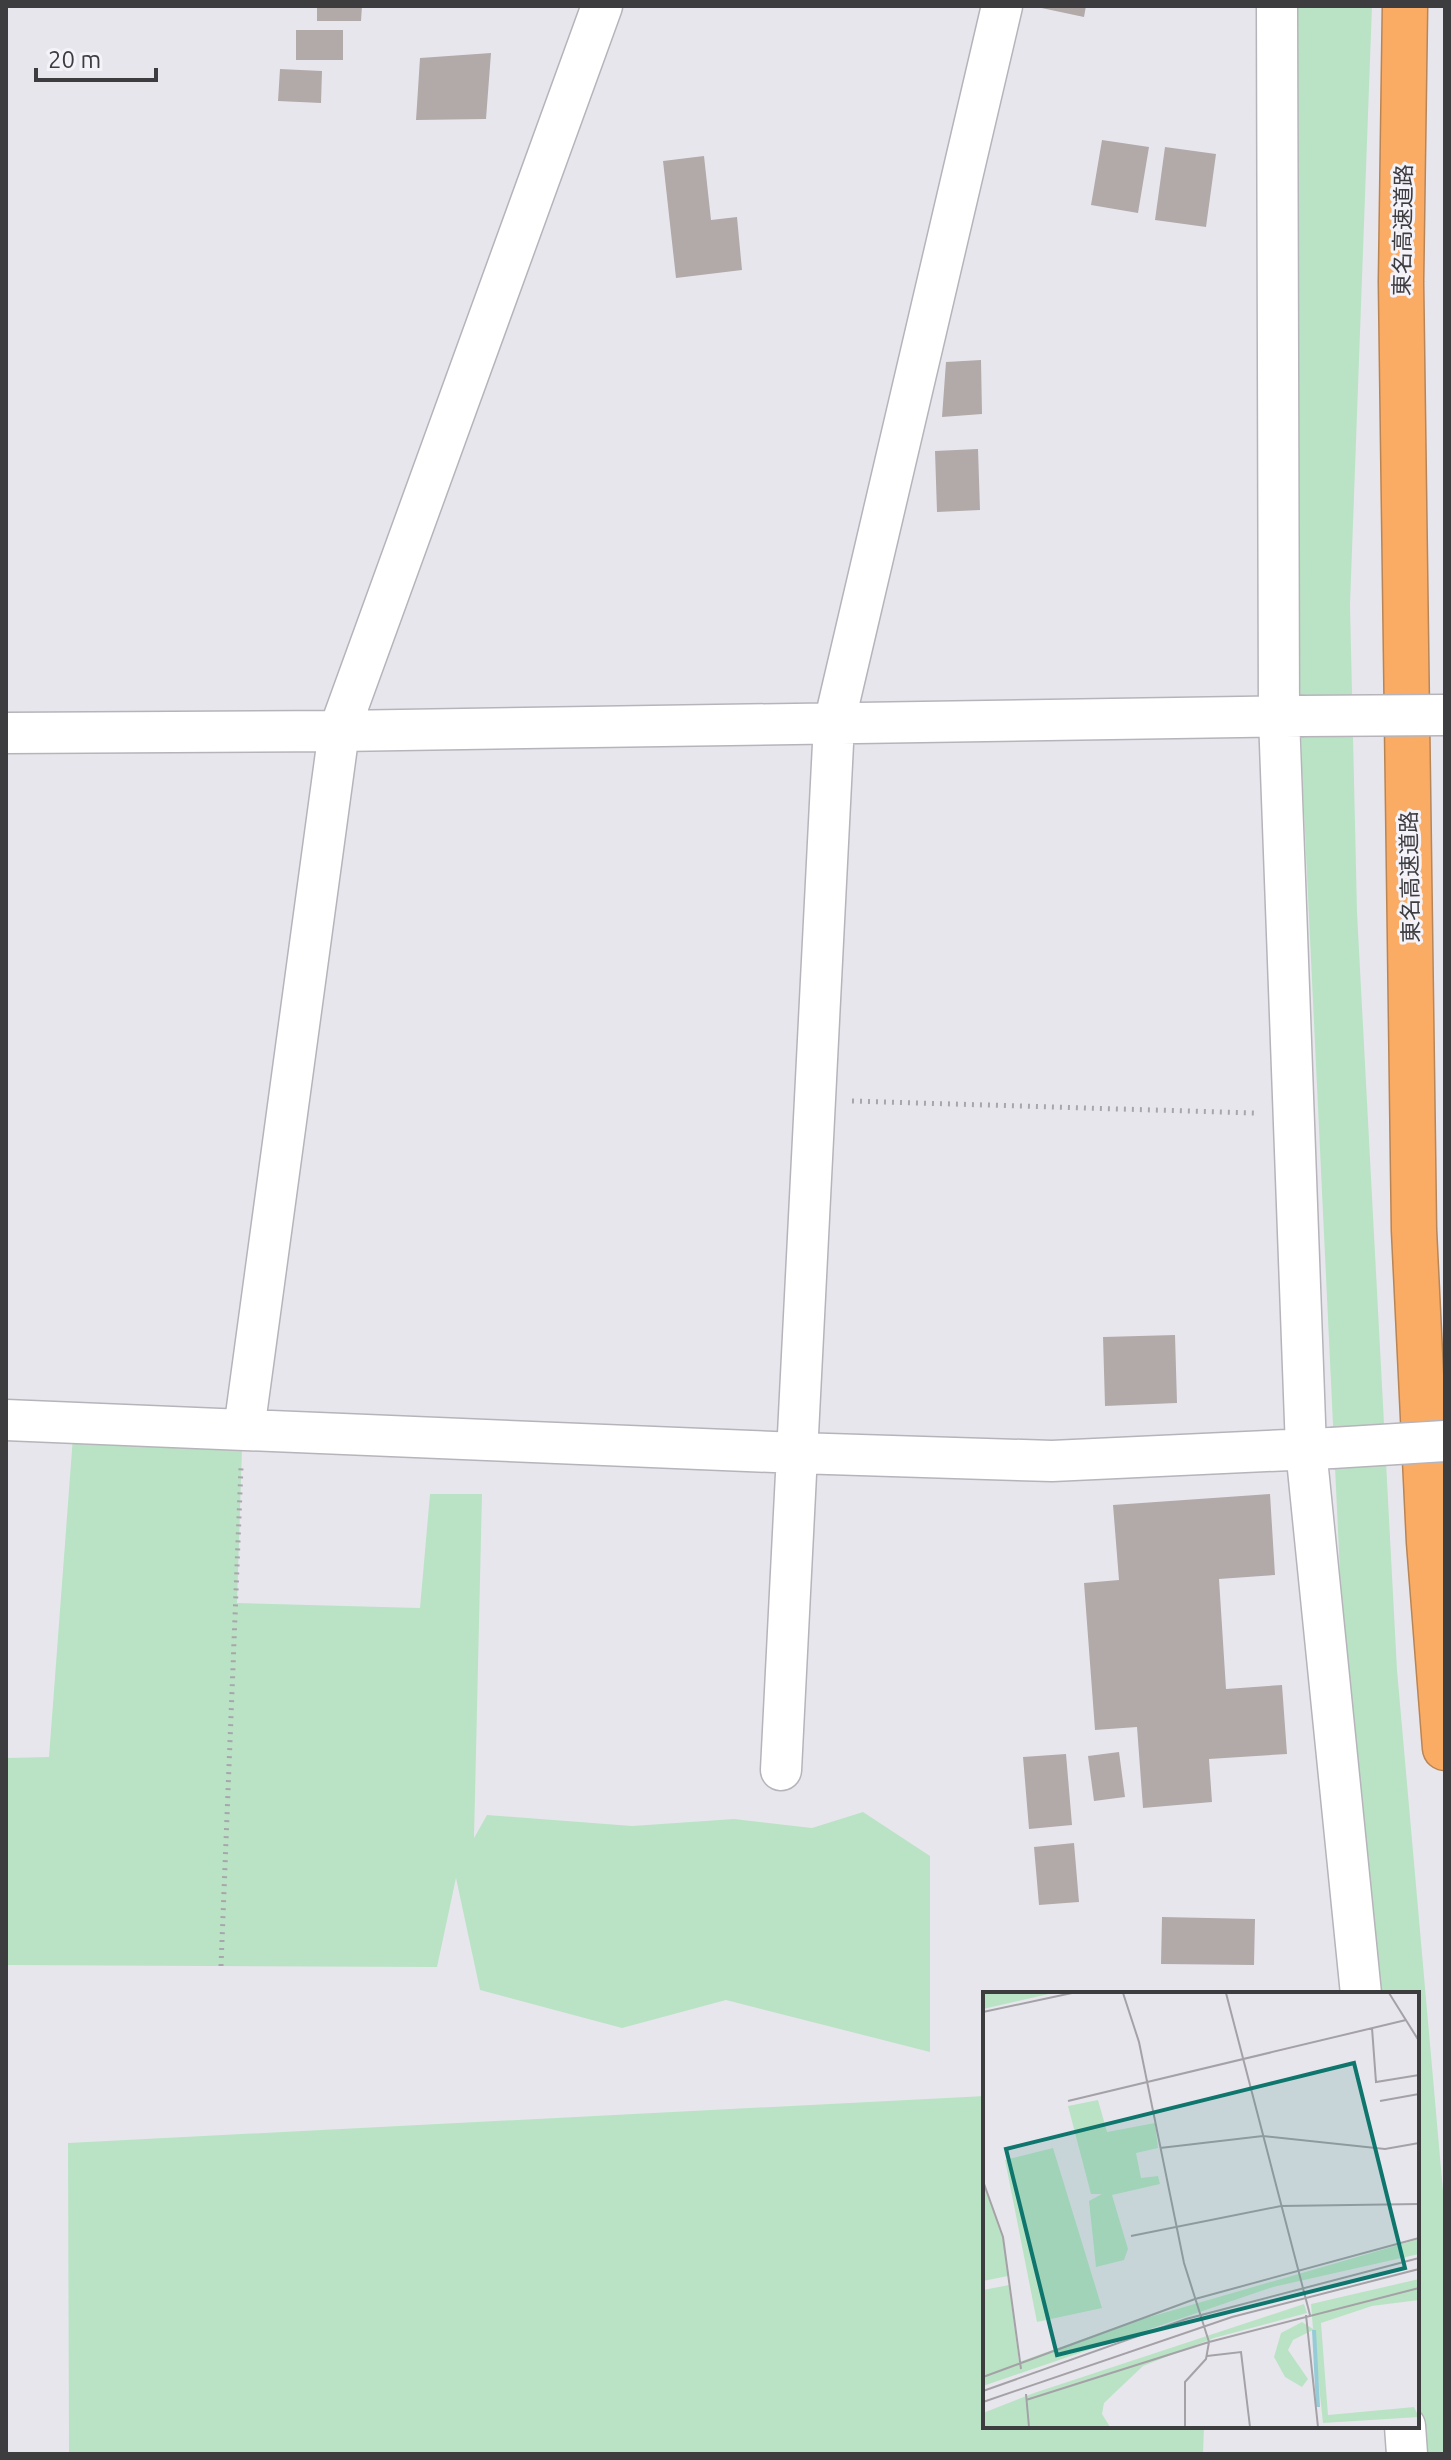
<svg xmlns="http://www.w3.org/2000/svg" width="1451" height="2460" font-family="Ubuntu,'Noto Sans JP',sans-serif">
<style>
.green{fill:#bae3c5}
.building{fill:#b2aaa9}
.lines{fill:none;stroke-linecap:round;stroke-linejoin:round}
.minor-casing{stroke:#b6b4ba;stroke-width:43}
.highway-casing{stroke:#b88557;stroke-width:47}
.path{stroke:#a8a6ac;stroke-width:5;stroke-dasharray:2 6;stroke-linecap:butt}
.minor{stroke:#fff;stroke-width:40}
.highway{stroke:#fbac64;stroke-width:44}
.minor-bridge-casing{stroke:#b6b4ba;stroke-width:43;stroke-linecap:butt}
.minor-bridge{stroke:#fff;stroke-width:40}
.labels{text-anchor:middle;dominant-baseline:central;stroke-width:6;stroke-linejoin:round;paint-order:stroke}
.street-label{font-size:22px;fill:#3d3c3f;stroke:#f5f3fa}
.inset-river{fill:none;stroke:#95ccd8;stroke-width:4}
.inset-road{fill:none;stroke:#a4a2a7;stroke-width:2}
.view{fill:#0f766e;fill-opacity:0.15;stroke:#0f766e;stroke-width:4}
.inset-edge{fill:none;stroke:#3d3c3f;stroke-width:4}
</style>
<rect width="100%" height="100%" fill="#e8e6ed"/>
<path class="green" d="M1284,6H1372L1350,605L1357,912L1397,1670L1445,2214V2454H1408L1417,2426V1994H1361L1359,1975L1302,769Z
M74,1423L242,1449L237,1603L420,1608L430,1494H482L474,1838L487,1815L632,1826L734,1819L812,1828L863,1812L930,1856V2052L726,2000L622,2028L480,1990L456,1878L437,1967L6,1965V1758L49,1757Z
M985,2096V2426H1204L1203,2454H69L68,2143Z"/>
<path class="building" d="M317,6H362L361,21H317Z
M1032,6H1086L1084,17Z
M296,30H343V60H296Z
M491,53L486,119L416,120L420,58Z
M280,69L322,71L321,103L278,101Z
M1102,140L1149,147L1138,213L1091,205Z
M1165,147L1216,154L1206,227L1155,220Z
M704,156L711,220L737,217L742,270L676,278L663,161Z
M981,360L982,414L942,417L946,362Z
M978,449L980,510L937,512L935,451Z
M1175,1335L1177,1403L1105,1406L1103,1337Z
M1270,1494L1275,1575L1219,1579L1226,1689L1282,1685L1287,1754L1209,1759L1212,1802L1143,1808L1137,1727L1095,1730L1084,1583L1119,1580L1113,1505Z
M1119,1752L1125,1797L1094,1801L1088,1756Z
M1066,1754L1072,1825L1029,1829L1023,1757Z
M1074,1843L1079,1902L1039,1905L1034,1847Z
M1162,1917L1255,1919L1254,1965L1161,1964Z"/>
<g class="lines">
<defs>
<path id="minor" d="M1277,6L1279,717L1306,1449L1361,1994
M6,733L339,731L1301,716
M6,1420L797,1453L1052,1461L1332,1448
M244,1430L339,731L602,6
M781,1770L834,724L1002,6
M1405,2426L1407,2454"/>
<path id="highway" d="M1405,6L1401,282L1414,1230L1429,1542L1445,1748"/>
</defs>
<use href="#minor" class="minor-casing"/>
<use href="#highway" class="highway-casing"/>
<path class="path" d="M852,1101L1254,1113
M221,1966L241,1467"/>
<use href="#minor" class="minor"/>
<use href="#highway" class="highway"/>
<defs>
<path id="minor-bridge" d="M1301,716L1445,715
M1332,1448L1445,1441"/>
</defs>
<use href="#minor-bridge" class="minor-bridge-casing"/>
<use href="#minor-bridge" class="minor-bridge"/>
</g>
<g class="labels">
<g class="street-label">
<text transform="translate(1402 230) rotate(-89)">東名高速道路</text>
<text transform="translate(1409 877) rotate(-91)">東名高速道路</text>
</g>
</g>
<g transform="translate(983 1992)">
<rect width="436" height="436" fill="#e8e6ed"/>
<path d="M0,1H70L0,17ZM115,108L124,140L172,131L175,156L153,161L158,186L175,184L177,192L129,203L145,257L141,268L113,275L106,209L119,202H108L85,114ZM70,156L119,316L54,330L22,168ZM0,190L20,245L25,284L0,289ZM436,247V262L290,295L0,394V298L26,293L36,370L139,333ZM436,287V308L389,314L338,331L345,423L431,415L436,425L340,431L330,338L310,348L305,358L325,387L319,395L302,385L291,365L298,341L319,330L330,337L328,312ZM321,312L324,321L231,346L160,374L121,411L119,422L127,435H0V421L51,401Z" fill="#bae3c5"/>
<path class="inset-river" d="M331,338L335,415"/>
<path class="inset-road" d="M140,1L156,50L201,271L226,350L223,367L202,390V435M243,1L327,323M406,1L436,49M0,20L89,1M389,36L393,90L436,83M85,109L423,28M397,109L436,102M177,156L280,144L402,157L436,151M0,189L20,245L38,377M148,244L298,214L436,212M323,323L335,435M224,364L258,360L267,435M0,385L212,307L436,246M0,399L203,327L436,266M43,402L46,435M43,408L226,350L436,296M0,410L249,325L436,277"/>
<path class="view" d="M371,71L422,276L74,363L23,157Z"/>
<rect width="436" height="436" class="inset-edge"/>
</g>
<rect width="1451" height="2460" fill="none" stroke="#3d3c3f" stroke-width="16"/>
<path d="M36 68v12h120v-12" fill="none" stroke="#3d3c3f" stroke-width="4"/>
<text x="48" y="68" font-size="24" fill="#3d3c3f" stroke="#f5f3fa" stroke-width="6" paint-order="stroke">20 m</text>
</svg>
